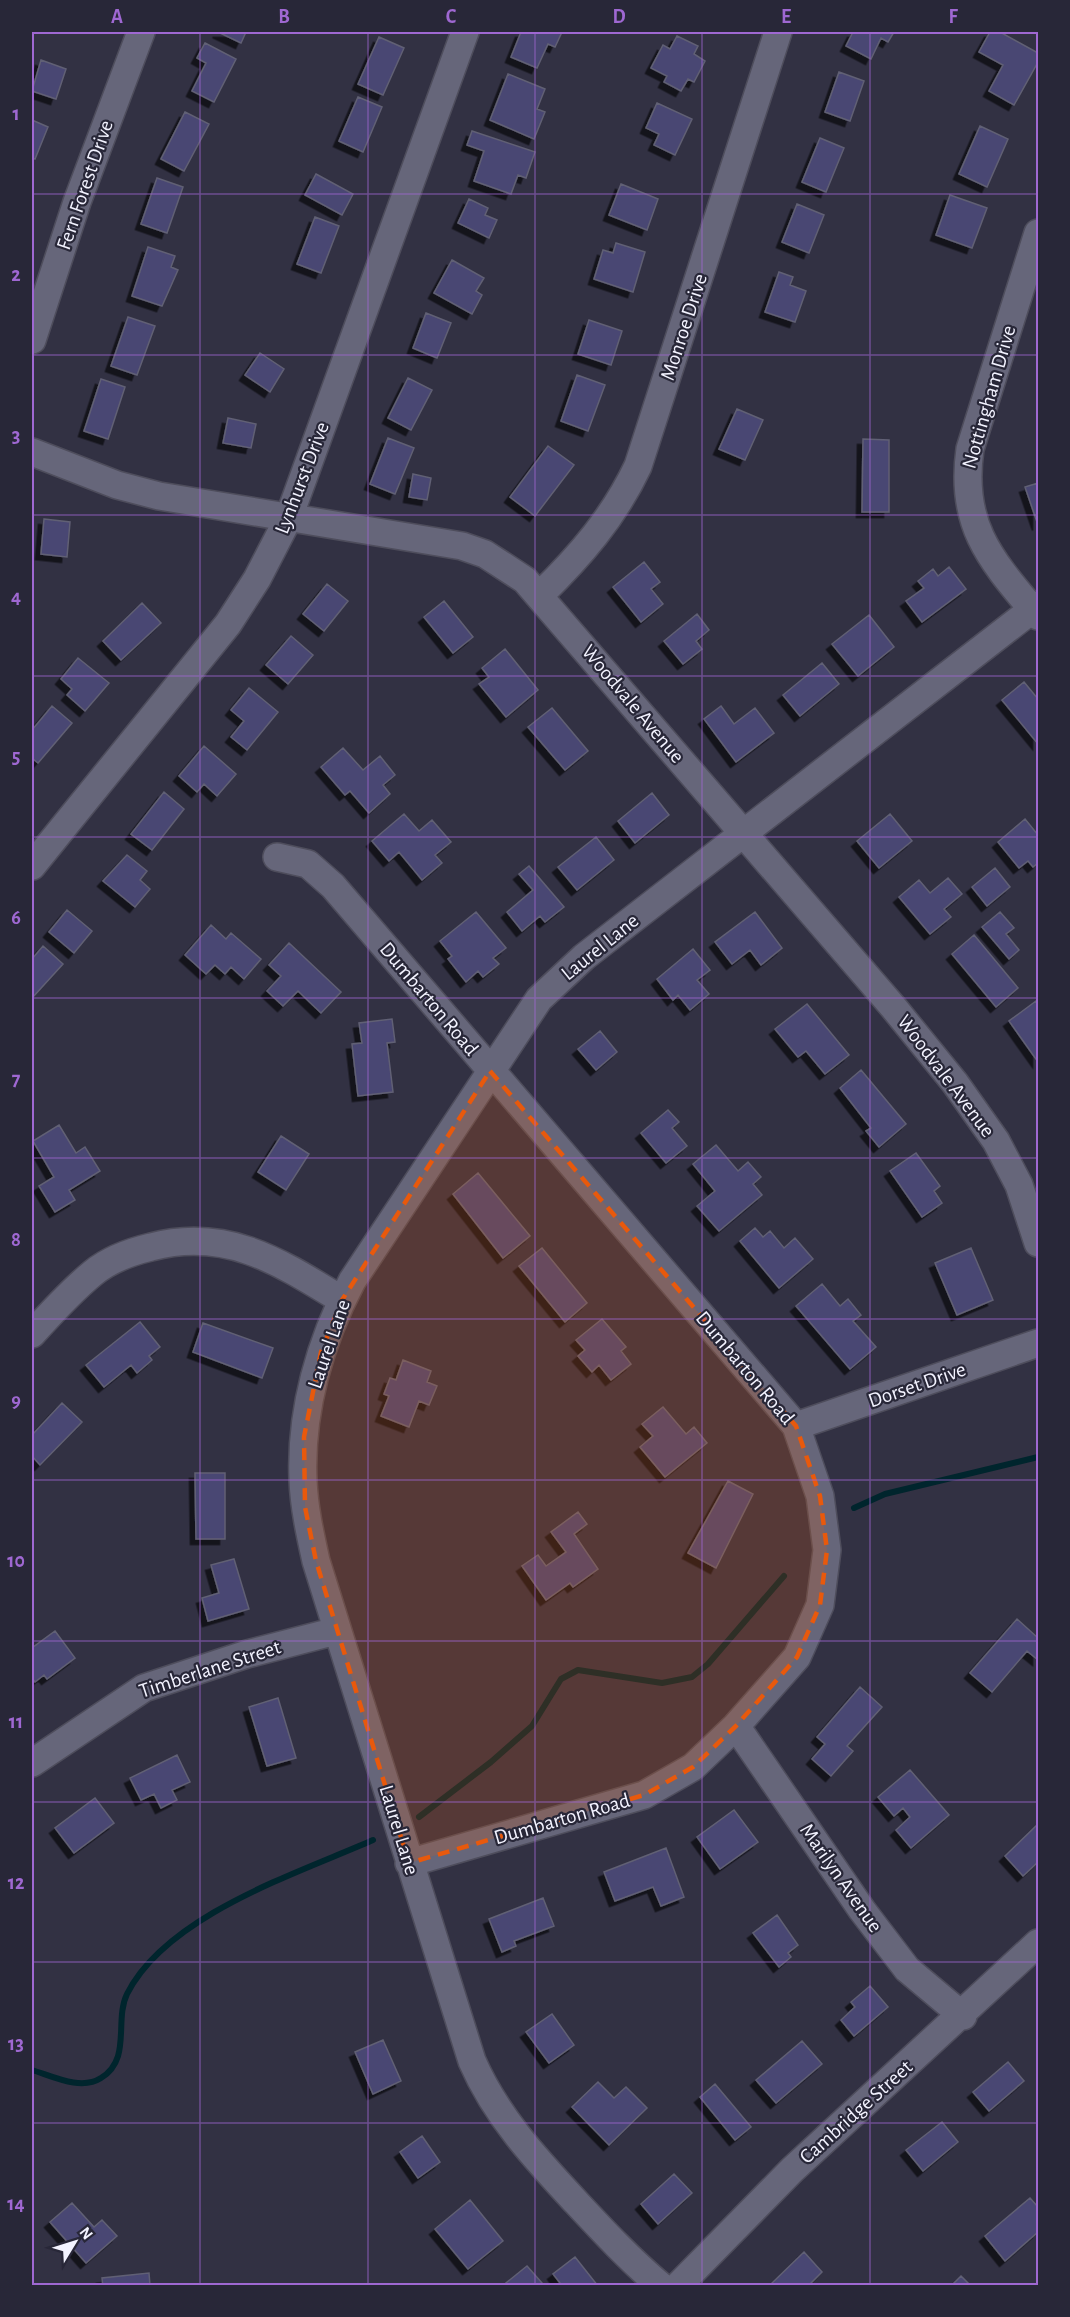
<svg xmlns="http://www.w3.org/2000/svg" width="1070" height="2317" font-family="'Alegreya Sans',sans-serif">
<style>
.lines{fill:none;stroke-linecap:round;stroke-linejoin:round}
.stream{stroke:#00252d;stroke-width:6}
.building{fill:#494673;stroke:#616074;stroke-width:1.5;filter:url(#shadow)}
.minor-casing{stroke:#4e4d5c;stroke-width:30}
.minor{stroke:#66667a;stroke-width:27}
.marked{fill:#e8590c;fill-opacity:0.2;stroke:#e8590c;stroke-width:4.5;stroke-dasharray:12 8;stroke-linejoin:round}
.grid{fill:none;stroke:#9f68d2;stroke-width:1.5;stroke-opacity:0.55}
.labels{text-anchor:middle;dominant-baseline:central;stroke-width:4.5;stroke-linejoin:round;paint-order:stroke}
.street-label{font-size:21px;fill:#f3f3ff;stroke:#282738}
.neatline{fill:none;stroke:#9f68d2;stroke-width:2}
.grid-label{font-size:20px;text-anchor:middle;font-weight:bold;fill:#9f68d2}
</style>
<defs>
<filter id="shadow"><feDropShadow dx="-5.5" dy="5.5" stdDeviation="0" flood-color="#0009"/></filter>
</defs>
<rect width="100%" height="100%" fill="#323143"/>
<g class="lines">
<path class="stream" d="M854,1508L885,1494L1038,1457
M419,1817L491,1762L532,1726L561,1679L578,1670L662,1683L692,1677L708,1664L784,1576
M32,2070C52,2076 81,2091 101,2078C132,2059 114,2021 127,1994C167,1915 296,1874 373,1840"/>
</g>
<path class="building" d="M218,32H246L241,43Z
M521,32H562L555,47L548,44L537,68L511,57Z
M853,32H894L888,42L881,38L871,59L846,46Z
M990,32H1000L1038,53V62L1014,105L989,91L1003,65L979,52Z
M677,36L698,46L694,54L705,61L694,82L688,79L681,91L664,82L667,76L651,68L663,45L670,49Z
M379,37L404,48L383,95L358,84Z
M205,43L236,59L214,102L192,91L206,63L197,58Z
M41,60L66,69L56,99L32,91Z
M839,72L864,81L850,121L825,112Z
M508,74L545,89L537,109L545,112L534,139L490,120Z
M358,97L382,107L363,152L339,141Z
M657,103L692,119L675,155L654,145L659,134L646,128Z
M185,112L209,124L184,171L161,159Z
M32,120L48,127L35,159L32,158Z
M980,126L1008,139L987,187L959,174Z
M472,131L535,152L526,178L518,175L511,194L474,181L484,151L467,145Z
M820,138L844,148L826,192L802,182Z
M316,174L353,194L342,215L305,195Z
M157,178L183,187L167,233L141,224Z
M621,184L658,199L647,230L609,215Z
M950,195L987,208L972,248L936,235Z
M469,199L488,208L485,215L497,220L489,238L458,223Z
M797,204L824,215L809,253L782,242Z
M315,217L339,226L321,273L297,264Z
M616,243L645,252L633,292L594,279L603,250L613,253Z
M148,247L175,256L171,267L178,270L162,306L132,296Z
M452,260L484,278L476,291L482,295L472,314L434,293Z
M779,272L793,277L790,285L806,291L795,322L765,312Z
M426,313L451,323L437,358L413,348Z
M128,317L155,326L137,375L111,366Z
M589,320L622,331L611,365L578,354Z
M260,353L284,369L270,392L245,375Z
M577,375L605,385L588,431L561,421Z
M408,378L432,390L411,430L388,418Z
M101,379L125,387L108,439L84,431Z
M737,409L763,420L745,460L719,449Z
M228,418L256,424L251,448L223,443Z
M388,438L414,448L395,494L370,484Z
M863,439L889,440V512H862Z
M548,446L574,465L535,516L510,497Z
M413,474L431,478L427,500L409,497Z
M1038,483V525L1025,487Z
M44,519L70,522L67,557L41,554Z
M644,562L660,582L651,589L663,604L641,622L613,587Z
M949,567L966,589L922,622L906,601L924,588L918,581L933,569L938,576Z
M327,584L348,601L324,631L303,614Z
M444,601L473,637L453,653L424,617Z
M142,603L161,623L121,660L103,641Z
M697,614L709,630L696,641L702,649L683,664L664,641Z
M869,615L894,647L858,676L832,644Z
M291,636L313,655L288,684L266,665Z
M505,649L538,690L506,717L479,684L489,677L482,668Z
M78,658L109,683L85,711L67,695L72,689L61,679Z
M822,663L839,684L800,716L783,695Z
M1024,682L1038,699V744L1002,700Z
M249,688L278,712L247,750L231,737L244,721L231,710Z
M52,706L72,723L38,763L32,758V730Z
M721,706L734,724L755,708L774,733L736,762L704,719Z
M552,708L588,751L565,770L528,727Z
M204,746L236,774L217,796L204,784L197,792L179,776Z
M343,748L363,770L380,756L395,775L383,785L390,794L369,813L350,791L345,795L321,767Z
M164,792L184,809L152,850L131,834Z
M652,793L669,815L635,843L618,821Z
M404,814L419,831L432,820L451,842L435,855L442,863L422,880L399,852L389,861L372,841Z
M890,814L912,841L879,868L857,841Z
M1025,819L1038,835V863L1033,867L1028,861L1019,868L998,842Z
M596,837L614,860L577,890L558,867Z
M127,855L147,871L140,880L150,889L135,907L103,881Z
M529,866L564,907L545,922L540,916L522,931L507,912L533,890L519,874Z
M995,868L1010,887L987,906L972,887Z
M948,878L962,894L944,909L951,917L930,934L899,897L919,880L930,893Z
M67,910L92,931L74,953L49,932Z
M476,912L506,948L493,958L499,964L483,977L478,971L466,982L448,959L452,956L440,941Z
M755,912L782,948L761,965L750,950L732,964L715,942Z
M1000,912L1014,928L1006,934L1019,950L1009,959L982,927Z
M211,925L226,939L231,933L261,959L244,979L231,967L225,974L215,965L206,974L185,955Z
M974,935L1018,988L996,1007L952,954Z
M289,943L341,992L321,1013L298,991L283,1006L267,991L281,976L269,965Z
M43,946L63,964L32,998V959Z
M693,949L710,970L697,980L709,994L690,1010L678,995L673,1000L657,979Z
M1036,1001L1038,1004V1062L1009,1021Z
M807,1004L849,1055L825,1074L806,1051L798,1057L775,1029Z
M392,1019L395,1042L387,1043L393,1092L358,1096L352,1044L362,1043L359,1023Z
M600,1031L617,1052L596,1070L578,1049Z
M861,1070L906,1124L879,1147L866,1131L871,1128L840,1088Z
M668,1110L679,1122L672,1128L687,1146L666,1163L641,1133Z
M59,1125L76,1153L85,1147L100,1171L69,1190L75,1200L55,1212L39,1186L54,1177L33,1141Z
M281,1136L309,1154L286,1190L258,1172Z
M716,1145L738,1171L748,1162L761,1177L753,1184L762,1195L719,1231L697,1206L715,1191L693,1164Z
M916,1153L940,1186L934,1191L942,1203L922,1217L890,1171Z
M478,1173L530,1236L503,1258L453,1194Z
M755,1228L763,1237L770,1231L784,1248L795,1238L813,1259L779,1288L740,1241Z
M542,1248L587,1303L565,1322L519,1266Z
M971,1248L993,1300L957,1315L935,1263Z
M822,1284L840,1306L848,1299L861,1315L853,1321L876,1347L850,1369L796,1306Z
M602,1319L626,1347L621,1351L631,1364L611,1380L599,1365L592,1372L578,1356L585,1350L576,1340Z
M140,1322L160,1347L149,1356L152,1360L137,1373L131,1365L104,1387L86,1365Z
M203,1323L273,1348L262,1378L193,1352Z
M403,1360L431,1371L427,1382L437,1386L429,1405L419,1401L409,1427L381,1416L389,1396L384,1394L390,1378L396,1380Z
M62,1403L82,1422L40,1465L32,1456V1435Z
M663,1407L686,1434L694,1427L707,1443L665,1477L640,1447L653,1436L642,1424Z
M195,1473H225V1539H196Z
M728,1481L753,1494L716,1568L688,1553Z
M578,1512L587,1524L574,1534L598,1569L573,1587L570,1583L546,1600L522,1566L538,1555L546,1566L566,1552L551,1532Z
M234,1559L249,1609L208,1621L202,1598L219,1593L211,1565Z
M1017,1619L1038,1638V1660L1027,1651L992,1692L970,1673Z
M55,1631L75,1658L47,1679L44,1675L35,1682L32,1678V1648Z
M860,1687L882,1707L847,1746L853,1751L831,1776L812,1759L825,1744L817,1737Z
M278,1698L296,1758L267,1766L249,1707Z
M177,1755L190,1782L172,1790L177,1800L161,1808L154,1794L141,1800L130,1778Z
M910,1770L949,1815L911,1848L896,1830L910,1817L903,1808L894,1816L878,1797Z
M95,1798L114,1823L74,1853L55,1828Z
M734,1810L758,1842L720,1869L697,1837Z
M1037,1825L1038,1862L1023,1876L1005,1856Z
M666,1848L684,1897L661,1906L653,1887L615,1901L604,1872Z
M543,1898L554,1926L514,1941L516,1946L502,1952L489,1919Z
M777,1915L798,1945L788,1953L791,1957L779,1967L753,1933Z
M870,1986L888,2007L854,2036L841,2020L855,2007L851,2002Z
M552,2014L574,2045L549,2063L526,2032Z
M383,2040L401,2081L373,2094L355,2052Z
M802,2041L822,2064L776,2103L756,2080Z
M1008,2062L1024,2081L989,2111L973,2092Z
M598,2082L614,2098L626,2087L647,2108L609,2145L572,2107Z
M715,2084L751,2127L735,2140L700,2097Z
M942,2122L958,2142L923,2171L906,2150Z
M422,2136L440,2162L418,2178L400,2152Z
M674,2174L692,2193L658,2224L641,2204Z
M1030,2198L1038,2207V2232L1005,2261L985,2236Z
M470,2200L503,2241L468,2269L435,2229Z
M72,2203L94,2227L102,2220L117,2236L86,2263L50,2222Z
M804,2252L822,2272L808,2286H769Z
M575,2257L598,2286H557L560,2283L553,2274Z
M527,2266L542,2283L539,2286H508L506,2283Z
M149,2273L150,2286H103L102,2278Z
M961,2276L971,2286H951Z"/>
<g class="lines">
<defs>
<path id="minor" d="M1038,233L970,449C959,526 991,560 1038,616
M32,340L77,202L141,32
M32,452L117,485L159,496L462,546L485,554L525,580L894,1008L955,1083L996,1141L1019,1185L1038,1243
M540,595C580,556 614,517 638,466L778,32
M277,857L308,864L333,886L796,1426L820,1496L827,1550L820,1605L797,1657L736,1726L693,1767L644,1795L409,1863
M32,866L228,624L257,579L289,517L465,32
M32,1334C51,1313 71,1291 93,1273C110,1259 130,1252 151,1247C227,1227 280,1262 342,1300
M796,1426L1038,1343
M736,1726L862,1910L907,1969L963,2016
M32,1763L144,1688L247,1654L336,1631
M661,2286C630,2260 603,2231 575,2201C535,2158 496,2116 472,2061L316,1561C310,1534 304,1507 303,1480C300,1411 320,1341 352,1281L539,999L584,957L1038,605
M678,2286L792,2170L1038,1943"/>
</defs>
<use href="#minor" class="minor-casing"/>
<use href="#minor" class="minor"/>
</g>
<path class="marked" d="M490,1071L796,1426L820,1496L827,1550L820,1605L797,1657L736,1726L693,1767L644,1795L409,1863L316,1561L305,1507L304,1437L321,1352L342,1300Z"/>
<path class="grid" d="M200,32V2286M368,32V2286M535,32V2286M702,32V2286M870,32V2286M32,194H1038M32,355H1038M32,515H1038M32,676H1038M32,837H1038M32,998H1038M32,1158H1038M32,1319H1038M32,1480H1038M32,1641H1038M32,1802H1038M32,1962H1038M32,2123H1038"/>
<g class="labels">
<g class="street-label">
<text transform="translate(85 185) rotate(-71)">Fern Forest Drive</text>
<text transform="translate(684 327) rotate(-72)">Monroe Drive</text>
<text transform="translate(989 397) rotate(-74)">Nottingham Drive</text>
<text transform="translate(302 478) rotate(-69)">Lynhurst Drive</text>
<text transform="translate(633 704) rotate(50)">Woodvale Avenue</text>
<text transform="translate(600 947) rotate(-39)">Laurel Lane</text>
<text transform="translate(429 999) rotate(50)">Dumbarton Road</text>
<text transform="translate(946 1076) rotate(53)">Woodvale Avenue</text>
<text transform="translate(329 1344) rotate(-71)">Laurel Lane</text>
<text transform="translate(745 1368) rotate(50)">Dumbarton Road</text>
<text transform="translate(917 1385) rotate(-19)">Dorset Drive</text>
<text transform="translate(210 1669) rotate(-18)">Timberlane Street</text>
<text transform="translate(562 1819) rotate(-16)">Dumbarton Road</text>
<text transform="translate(399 1830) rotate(73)">Laurel Lane</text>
<text transform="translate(841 1878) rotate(55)">Marilyn Avenue</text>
<text transform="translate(856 2112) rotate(-42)">Cambridge Street</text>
</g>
</g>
<rect width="1070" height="2317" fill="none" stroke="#282738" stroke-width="66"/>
<g transform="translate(75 2242) rotate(52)" stroke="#282738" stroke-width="4.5" paint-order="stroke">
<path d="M0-4.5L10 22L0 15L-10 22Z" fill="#f3f3ff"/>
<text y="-9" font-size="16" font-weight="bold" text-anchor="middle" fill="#f3f3ff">N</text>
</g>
<rect x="33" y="33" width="1004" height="2251" class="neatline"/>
<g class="grid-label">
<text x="117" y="23">A</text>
<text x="284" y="23">B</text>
<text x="451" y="23">C</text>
<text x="619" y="23">D</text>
<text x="786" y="23">E</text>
<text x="953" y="23">F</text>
<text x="16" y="120">1</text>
<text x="16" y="281">2</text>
<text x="16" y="442">3</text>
<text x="16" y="603">4</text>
<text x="16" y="763">5</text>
<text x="16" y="924">6</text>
<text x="16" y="1085">7</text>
<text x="16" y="1246">8</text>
<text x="16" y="1407">9</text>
<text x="16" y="1567">10</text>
<text x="16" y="1728">11</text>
<text x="16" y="1889">12</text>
<text x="16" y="2050">13</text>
<text x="16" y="2210">14</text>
</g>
</svg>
